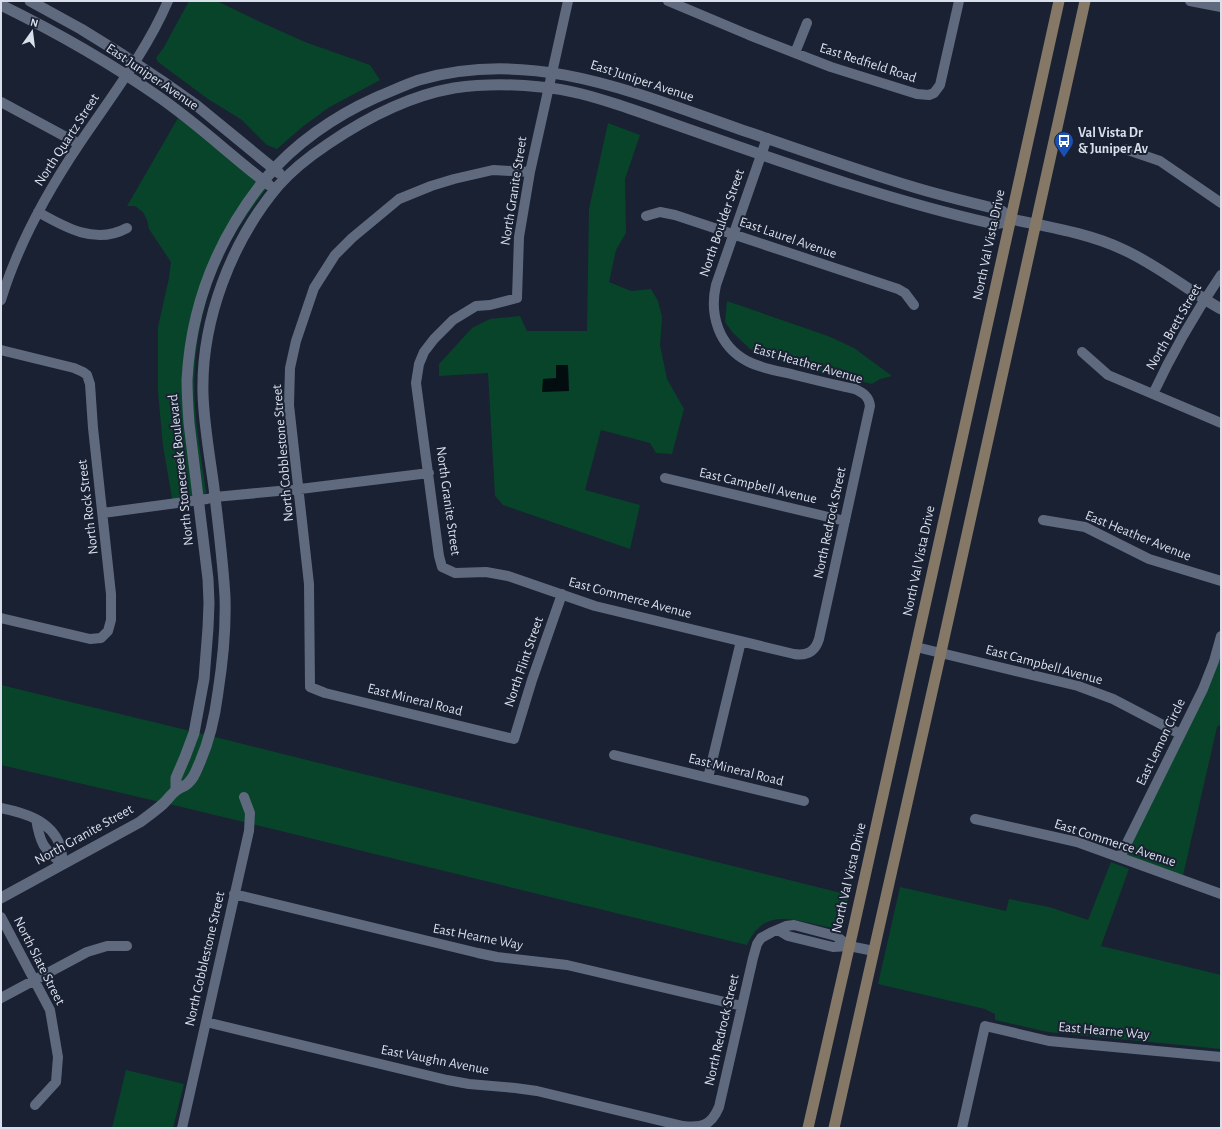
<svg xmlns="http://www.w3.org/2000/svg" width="1222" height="1129" font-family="'Alegreya Sans',sans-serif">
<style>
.green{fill:#08442a}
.water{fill:#030d10}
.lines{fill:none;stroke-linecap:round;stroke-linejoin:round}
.minor{stroke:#606a7f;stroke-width:10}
.tertiary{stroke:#606a7f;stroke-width:11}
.secondary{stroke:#857867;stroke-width:11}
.labels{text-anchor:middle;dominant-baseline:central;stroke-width:4;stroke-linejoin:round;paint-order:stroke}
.street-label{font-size:14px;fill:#d9dfeb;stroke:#192133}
.poi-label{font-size:14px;font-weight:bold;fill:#d9dfeb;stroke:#192133;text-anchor:start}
</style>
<rect width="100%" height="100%" fill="#192133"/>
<path class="green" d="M189,1H217L256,20L305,42L370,65L380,80L328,108L301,128L277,149L267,145L242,120L208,99L158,62L156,58L164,47Z
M178,118L269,185C259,199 248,213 239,227C206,280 191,344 195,406C197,437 203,468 207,499L173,504L163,446L158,392V327L169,278L171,262L149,229L147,220L143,212L135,206H127Z
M608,123L640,135L625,179L626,233L616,250L609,282L631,291L651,289L658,301L662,317L660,345L667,379L684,409L672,454L656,453L650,443L601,430L585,490L640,505L630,549L503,505L495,496L488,373L439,376V364L472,328L490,319L520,316L527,331H587L589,209Z
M727,301L828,336L854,348L892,376L880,379L872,384L772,359L750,349L733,333L725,322Z
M1221,636V724L1217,727L1182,880L1120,857L1203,689Z
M1,685L219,738L849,895L842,920L837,928C831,928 824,926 819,925C788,918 763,910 747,945L186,808L1,765Z
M1111,862L1129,869L1101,946L1221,975V1049L1048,1032L995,1020V1014L985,1009L878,984L900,887L1006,911L1009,899L1049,907L1088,920Z
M126,1070L184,1084L173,1128H112Z"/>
<path class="water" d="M556,365H568L569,391L542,392L543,379L556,378Z"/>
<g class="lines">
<path class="minor" d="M568,1L530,172L519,237L517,298L490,305L476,306L453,320L434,339L424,352L419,364L416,383L439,556L442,567L455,573L486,572L508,576L595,606L794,654C807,656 815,652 819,639L870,406C869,396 863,393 855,389C835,385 815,380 795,375C779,371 762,369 747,361C719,346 709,315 716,285L767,138
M668,1L749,35L831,67L917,94L929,95L934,93L940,85L959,1
M1190,1L1221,7
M795,53L807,23
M1,102L79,144
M1125,149L1160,161L1221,203
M530,172L493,170L454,179L431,186L399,199L352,238L335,255L314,288L296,341L290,368L289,405L309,584L310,687L325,693L514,739L532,680L562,594
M38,212C66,228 96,245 127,228
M646,216L660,212L675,215L898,289L905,293L914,305
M1,300C18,244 47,192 80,143C111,97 146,52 168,1
M1,350L74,368L83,372L87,375L90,384L93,428L111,594V620L108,631L101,638L90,639L1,618
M1082,352L1108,375L1221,423
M1153,394C1172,353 1195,313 1221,275
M665,478L845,521
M103,513L207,499L215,497L300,489L429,473
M1043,520L1085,527L1149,559L1221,581
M916,647L1078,686L1113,699L1180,734
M614,755L804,801
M708,778L741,641
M1,808C25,813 50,820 60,845C62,851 62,858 63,864
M36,819C40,843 43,849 63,864
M975,819L1077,842L1221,894
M1120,857L1203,689L1214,661L1221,636
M234,894L478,953L497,957L567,965L742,1006
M1,917L50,1010L58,1057L56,1082L35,1105
M778,930L788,936L833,947L849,946L874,951
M1,998L87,952L107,946H127
M206,1022L447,1080L469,1084L515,1088L537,1091L683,1126C701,1128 711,1126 719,1107L753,958L757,944L761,938L772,932L786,926L794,925L836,936L849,946
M182,1128L249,831L250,813L244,797
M962,1128L985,1026L1049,1041L1221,1057"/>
<path class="tertiary" d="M30,1L81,29L123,55L162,81L196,105L279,173
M1,5C56,32 109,62 159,97C198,124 231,156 269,185
M176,790V778L185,757L194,733L204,679L208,628L209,603L208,579L189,423C188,409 187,394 187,380C191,304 218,237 266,178C294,144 335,116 375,98C390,92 404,85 419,80C536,46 642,96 751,133C804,151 857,170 910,186C939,195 968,202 997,209L1002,211L1011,219C1048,227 1088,233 1122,249C1158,265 1187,290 1221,309
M1,898L140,822C148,816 155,811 163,804C168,799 172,793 178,789C186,784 184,788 190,781C195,776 197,768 200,762C210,739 215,716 218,692C223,660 226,629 225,597C223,561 218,524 214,488C210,457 204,426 203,394C201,321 231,242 278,186C292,170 310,156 328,144C366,118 408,96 454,88C482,84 513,84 541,87C568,89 594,97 619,105C649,115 679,126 708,136C802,169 896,202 994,224L1005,222L1011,219"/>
<path class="secondary" d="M808,1128L854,926L1059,1
M834,1128L941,652L1085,1"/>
</g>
<defs>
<symbol id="bus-pin" viewBox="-11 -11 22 30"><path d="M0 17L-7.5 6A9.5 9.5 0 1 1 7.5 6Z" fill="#1a4fb4" stroke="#192133"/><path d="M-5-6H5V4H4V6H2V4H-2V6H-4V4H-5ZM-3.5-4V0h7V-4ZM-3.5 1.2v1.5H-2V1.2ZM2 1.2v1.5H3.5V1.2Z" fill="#fff"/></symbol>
</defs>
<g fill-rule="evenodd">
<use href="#bus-pin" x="1053" y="130" width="22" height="30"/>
</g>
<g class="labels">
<g class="street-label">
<text transform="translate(868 63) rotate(18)">East Redfield Road</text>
<text transform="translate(152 77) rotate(34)">East Juniper Avenue</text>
<text transform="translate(642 81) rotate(18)">East Juniper Avenue</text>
<text transform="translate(67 140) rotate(-57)">North Quartz Street</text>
<text transform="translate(514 191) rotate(-81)">North Granite Street</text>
<text transform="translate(722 223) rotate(-71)">North Boulder Street</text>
<text transform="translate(788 238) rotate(19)">East Laurel Avenue</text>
<text transform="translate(989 245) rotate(-78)">North Val Vista Drive</text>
<text transform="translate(1174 327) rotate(-60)">North Brett Street</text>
<text transform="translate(808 364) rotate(16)">East Heather Avenue</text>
<text transform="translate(283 453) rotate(-95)">North Cobblestone Street</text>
<text transform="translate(181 470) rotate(-96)">North Stonecreek Boulevard</text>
<text transform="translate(758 486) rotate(13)">East Campbell Avenue</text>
<text transform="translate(448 501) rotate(82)">North Granite Street</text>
<text transform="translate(88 507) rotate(-97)">North Rock Street</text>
<text transform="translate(830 523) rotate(-78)">North Redrock Street</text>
<text transform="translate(1138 536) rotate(22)">East Heather Avenue</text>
<text transform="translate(919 561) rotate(-78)">North Val Vista Drive</text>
<text transform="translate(630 598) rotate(15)">East Commerce Avenue</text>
<text transform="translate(524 662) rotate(-71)">North Flint Street</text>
<text transform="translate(1044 665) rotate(15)">East Campbell Avenue</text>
<text transform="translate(415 700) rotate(14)">East Mineral Road</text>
<text transform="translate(1161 742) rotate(-64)">East Lemon Circle</text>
<text transform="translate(736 770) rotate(14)">East Mineral Road</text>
<text transform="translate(84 835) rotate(-29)">North Granite Street</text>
<text transform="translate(1115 843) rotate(18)">East Commerce Avenue</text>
<text transform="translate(849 878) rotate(-77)">North Val Vista Drive</text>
<text transform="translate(478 937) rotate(11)">East Hearne Way</text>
<text transform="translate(205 959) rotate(-77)">North Cobblestone Street</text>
<text transform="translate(39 961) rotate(63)">North Slate Street</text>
<text transform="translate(722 1030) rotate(-77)">North Redrock Street</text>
<text transform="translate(1104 1031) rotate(5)">East Hearne Way</text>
<text transform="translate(435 1060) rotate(11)">East Vaughn Avenue</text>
</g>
<g class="poi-label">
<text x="1078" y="133">Val Vista Dr<tspan x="1078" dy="16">&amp; Juniper Av</tspan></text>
</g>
</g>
<rect width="1222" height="1129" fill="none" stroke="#d9dfeb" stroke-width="4"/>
<g transform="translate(32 32) rotate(14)" stroke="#192133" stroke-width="3" paint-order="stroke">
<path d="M0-3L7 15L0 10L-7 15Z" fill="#d9dfeb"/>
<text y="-6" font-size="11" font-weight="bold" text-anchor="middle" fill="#d9dfeb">N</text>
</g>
</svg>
